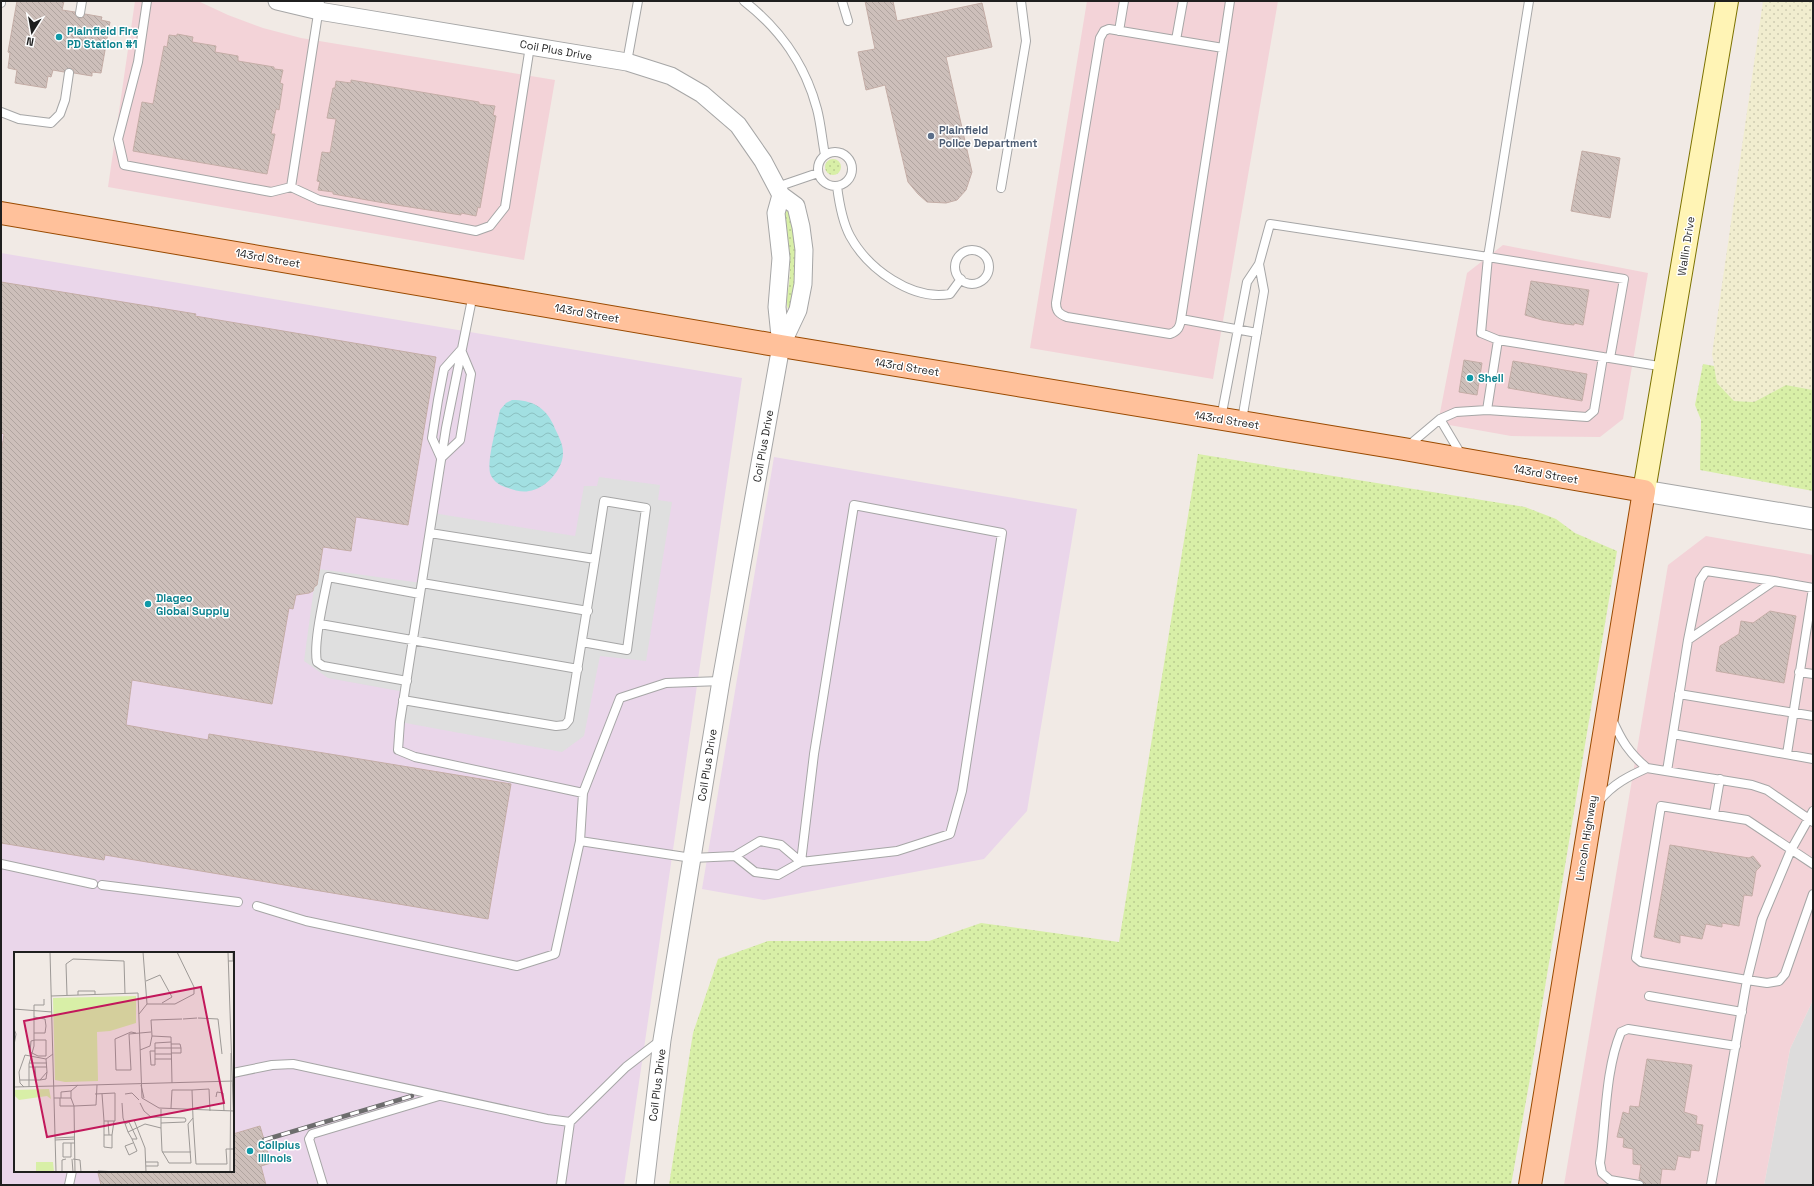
<svg xmlns="http://www.w3.org/2000/svg" width="1814" height="1186" font-family="'Space Grotesk',sans-serif">
<style>
.residential{fill:#dddcdc}
.commercial{fill:#f3d3d8}
.industrial{fill:#ead6ea;fill-rule:evenodd}
.farmland{fill:url(#farmland-dots)}
.grass{fill:url(#grass-dots)}
.parking{fill:#dfdfdf}
.water{fill:url(#water-waves)}
.building{fill:url(#building-back-hatch);stroke:#c4ada6}
.lines{fill:none;stroke-linecap:round;stroke-linejoin:round}
.service-casing{stroke:#a6a6a6;stroke-width:10}
.minor-casing{stroke:#a6a6a6;stroke-width:19}
.tertiary-casing{stroke:#a6a6a6;stroke-width:23}
.secondary-casing{stroke:#7c7200;stroke-width:24}
.primary-casing{stroke:#9a4a00;stroke-width:24}
.service{stroke:#fff;stroke-width:8}
.minor{stroke:#fff;stroke-width:17}
.tertiary{stroke:#fff;stroke-width:21}
.secondary{stroke:#fff4b5;stroke-width:22}
.primary{stroke:#ffc19b;stroke-width:22}
.rail-casing{stroke:#6d6d6d;stroke-width:4.5}
.rail{stroke:#fff;stroke-width:3;stroke-dasharray:9;stroke-linecap:butt}
.culture-dot{fill:#0f9aa8;stroke:#fff;stroke-width:1.5}
.service-dot{fill:#5c6f8a;stroke:#fff;stroke-width:1.5}
.labels{text-anchor:middle;dominant-baseline:central;stroke-width:3;stroke-linejoin:round;paint-order:stroke}
.culture-label{font-size:11px;font-weight:bold;fill:#0d838f;stroke:#fff;text-anchor:start}
.street-label{font-size:11px;fill:#1f1f1f;stroke:#fff}
.service-label{font-size:11px;font-weight:bold;fill:#4e5e75;stroke:#fff;text-anchor:start}
.inset-road{fill:none;stroke:#9d9996;stroke-width:1}
.view{fill:#c2185b;fill-opacity:0.15;stroke:#c2185b;stroke-width:2}
.inset-edge{fill:none;stroke:#1f1f1f;stroke-width:2}
</style>
<defs>
<pattern id="farmland-dots" width="8" height="8" patternUnits="userSpaceOnUse"><rect width="8" height="8" fill="#f1edcf"/><path d="M2 2h.1M6 6h.1" fill="none" stroke="#cecbb1" stroke-width="1.8" stroke-linecap="round"/></pattern>
<pattern id="grass-dots" width="8" height="8" patternUnits="userSpaceOnUse"><rect width="8" height="8" fill="#d8efa7"/><path d="M2 2h.1M6 6h.1" fill="none" stroke="#b9cc8f" stroke-width="1.8" stroke-linecap="round"/></pattern>
<pattern id="water-waves" width="16" height="10" patternUnits="userSpaceOnUse"><rect width="16" height="10" fill="#a2e0e2"/><path d="M0 5q4-4 8 0t8 0" fill="none" stroke="#8bc0c1"/></pattern>
<pattern id="building-back-hatch" width="6" height="6" patternUnits="userSpaceOnUse"><rect width="6" height="6" fill="#cdbfba"/><path d="M-1 5l2 2M0 0l6 6M5-1l2 2" fill="none" stroke="#b0a49f"/></pattern>
</defs>
<rect width="100%" height="100%" fill="#f1eae5"/>
<path class="residential" d="M1813,1000V1185H1764L1790,1049Z"/>
<path class="commercial" d="M135,1H198L228,15L263,28L301,38L555,80L524,260L108,187Z
M1087,1H1278L1213,379L1030,348Z
M1503,245L1648,273L1623,419L1600,437L1511,436L1438,423L1467,273Z
M1706,536L1813,555V1000L1790,1049L1764,1185H1564L1668,565Z"/>
<path class="industrial" d="M1,253L742,378L624,1185H1ZM15,953H233V1171H15Z
M774,457L1077,509L1027,811L984,859L764,900L702,889Z"/>
<path class="farmland" d="M1763,1H1813V390L1786,385L1754,402L1734,401L1717,383L1712,354Z"/>
<path class="grass" d="M825 167a8 8 0 1 1 16 0a8 8 0 1 1-16 0Z
M788,206L797,245L794,299L789,311C785,304 788,292 789,284C792,259 788,235 783,210Z
M1703,364L1714,366L1717,383L1734,401L1754,402L1786,385L1813,390V491L1700,470L1701,420L1695,405Z
M1198,454L1525,507L1556,519L1575,533L1617,551L1529,1084L1511,1185H669L693,1033L718,959L768,941H929L981,923L1119,942Z"/>
<path class="parking" d="M599,477L660,485L658,500L672,502L646,661L600,656L584,736L562,752L400,722L405,692L328,678L304,661L314,587L319,569L422,583L433,513L575,536L584,486H597Z"/>
<path class="water" d="M512,400C532,400 545,407 553,424C557,434 563,442 563,453C563,470 545,489 529,491C521,493 512,489 505,487C499,485 492,480 490,473C487,459 497,425 500,410L506,403Z"/>
<path class="building" d="M17,1H64L62,10L75,12V15L79,18H82L85,14L102,17L101,20L110,22L101,73L92,72V76L74,73L73,69L69,68L64,72L53,70L51,77L48,76L46,88L15,83L17,70L8,68L10,53L8,52Z
M865,1H893L897,21L982,3L992,47L946,57L972,172L966,190L957,200L946,203L927,202L918,194L908,182L885,85L866,90L858,52L875,49Z
M177,34L193,37L192,42L216,46L215,52L238,56V61L274,67V69L283,70L280,83L283,84L279,110L276,109L271,134H275L267,174L133,151L142,102L153,104L164,46L167,47L169,35L177,36Z
M351,80L479,102V104L495,106L493,115L496,116L480,208L478,207L476,216L461,213V215L390,204L333,194V192L318,190L320,182L317,181L322,152L330,153L336,119L327,118L333,88H335L336,81L351,83Z
M1582,151L1620,158L1610,218L1571,211Z
M1531,281L1589,290L1583,325L1574,323V325L1565,324L1542,320L1525,315Z
M1,282L196,314L195,316L436,357L408,525L356,517L351,551L323,547L317,585L314,587L313,591L309,593L296,595L293,609L289,608L272,704L132,680L126,725L208,740L209,734L511,784L488,919L105,855L104,860L1,843V454L4,434L1,433Z
M1464,360L1482,363L1477,395L1459,392Z
M1513,361L1587,374L1582,401L1508,388Z
M1770,611L1796,616L1784,683L1716,671L1720,646L1739,634L1741,621L1753,623Z
M1670,845L1749,858L1753,856L1761,866L1756,871L1752,896L1744,895L1739,926L1722,923V927L1706,924L1702,939L1680,935V943L1654,937Z
M1647,1059L1692,1065L1684,1112L1697,1116L1696,1124L1703,1125L1699,1151L1691,1150L1690,1158L1678,1156L1675,1170L1662,1169L1660,1185H1644L1643,1181L1639,1179L1641,1165L1633,1164V1149L1623,1147L1624,1138L1617,1137L1623,1112L1629,1114L1630,1106L1639,1107Z
M260,1126L271,1163L261,1166L266,1185H101L98,1173L105,1171H233V1134Z"/>
<g class="lines">
<defs>
<path id="service" d="M147,1L138,62L118,139L124,165L271,192L291,187
M320,1L291,187L319,200L476,231L490,226L505,207L530,46
M744,1C781,30 805,64 817,109C821,124 822,140 825,155
M842,1L848,21
M1230,1L1223,48L1109,29L1104,31L1100,38L1056,303C1056,311 1059,314 1067,317L1170,334C1178,331 1180,327 1181,319L1257,333
M1,3V1
M80,13L82,1
M1119,31L1124,1
M1176,40L1183,1
M627,62L638,1
M1,112L19,119L51,123L60,114L65,100L69,73
M818 169a17 17 0 1 1 34 0a17 17 0 1 1-34 0Z
M837,186C839,202 842,221 850,236C868,269 912,301 950,294L961,279
M777,187L818,173
M1001,188L1026,41L1021,1
M955 267a17 17 0 1 1 34 0a17 17 0 1 1-34 0Z
M1181,319L1223,48
M1498,340L1481,333L1488,257L1624,279L1610,358
M1487,410L1587,417L1594,411L1603,357
M1221,418L1247,282L1259,264L1270,224L1488,257L1529,1
M1440,419L1462,456
M1242,420L1264,291L1259,264
M1408,446L1440,419L1456,412L1487,410L1498,340L1665,367
M441,458L460,440L471,374L461,350
M441,458L432,438L438,400L444,369L460,351
M430,533L595,559L604,501L646,508L627,650L582,642
M422,583L588,611
M320,624L578,669
M1688,640L1700,580L1706,571L1774,581
M1799,672L1813,674
M407,681L323,666L317,662C313,643 324,598 328,577L420,594
M1679,694L1813,716
M403,700L556,726L565,725L569,720L595,559
M1612,719C1621,740 1629,753 1647,768L1752,785L1767,790L1813,822
M1673,734L1813,759
M1787,754L1813,588
M1667,771L1688,640L1774,581L1813,588
M583,793L620,698L666,683L721,681
M1600,800C1613,784 1629,776 1647,768
M1714,814L1720,779
M580,841L692,858L735,856L760,841L781,845L801,862
M735,856L755,872L778,875L801,862L897,851L950,834L962,791L1002,533L854,505L814,754L801,862
M1,864L93,884
M1813,864L1747,820L1661,806L1636,958L1641,962L1747,980L1767,983L1779,981L1785,974L1813,894
M102,885L238,902
M257,906L306,921L517,966L555,954L580,841L583,793L415,757L398,750L400,722L446,428L473,294
M1649,996L1742,1012
M233,1073L272,1065L293,1064L547,1119L570,1122L626,1067L661,1040
M69,1185L72,1171
M323,1185L309,1139L312,1134L439,1096
M561,1185L570,1122
M1639,1185L1610,1180L1602,1173L1600,1163C1606,1122 1605,1070 1621,1032L1628,1029L1736,1046
M1711,1185L1747,980L1762,919L1791,850L1813,811"/>
<path id="minor" d="M277,1L319,11L627,62L671,76L702,94L738,125L763,161L781,195L796,206L801,227L804,250L803,284L798,310L781,346
M645,1185L662,1040L721,681L781,346L777,307L781,258L776,213L781,195"/>
<path id="tertiary" d="M1644,491L1813,519"/>
<path id="secondary" d="M1644,491L1727,1"/>
<path id="primary" d="M1,213L781,346L1404,449L1644,491L1530,1185"/>
</defs>
<use href="#service" class="service-casing"/>
<use href="#minor" class="minor-casing"/>
<use href="#tertiary" class="tertiary-casing"/>
<use href="#secondary" class="secondary-casing"/>
<use href="#primary" class="primary-casing"/>
<use href="#service" class="service"/>
<use href="#minor" class="minor"/>
<use href="#tertiary" class="tertiary"/>
<use href="#secondary" class="secondary"/>
<use href="#primary" class="primary"/>
<defs>
<path id="rail" d="M264,1140L412,1096"/>
</defs>
<use href="#rail" class="rail-casing"/>
<use href="#rail" class="rail"/>
</g>
<g class="culture-dot">
<circle cx="59" cy="37" r="4"/>
<circle cx="1470" cy="378" r="4"/>
<circle cx="148" cy="604" r="4"/>
<circle cx="250" cy="1151" r="4"/>
</g>
<circle class="service-dot" cx="931" cy="136" r="4"/>
<g class="labels">
<g class="culture-label">
<text x="67" y="31">Plainfield Fire<tspan x="67" dy="13">PD Station #1</tspan></text>
<text x="1478" y="378">Shell</text>
<text x="156" y="598">Diageo<tspan x="156" dy="13">Global Supply</tspan></text>
<text x="258" y="1145">Coilplus<tspan x="258" dy="13">Illinois</tspan></text>
</g>
<g class="street-label">
<text transform="translate(556 50) rotate(10)">Coil Plus Drive</text>
<text transform="translate(1686 246) rotate(-81)">Wallin Drive</text>
<text transform="translate(268 258) rotate(10)">143rd Street</text>
<text transform="translate(587 313) rotate(10)">143rd Street</text>
<text transform="translate(907 367) rotate(9)">143rd Street</text>
<text transform="translate(1227 420) rotate(9)">143rd Street</text>
<text transform="translate(763 446) rotate(-80)">Coil Plus Drive</text>
<text transform="translate(1546 474) rotate(10)">143rd Street</text>
<text transform="translate(707 765) rotate(-81)">Coil Plus Drive</text>
<text transform="translate(1586 838) rotate(-81)">Lincoln Highway</text>
<text transform="translate(657 1085) rotate(-83)">Coil Plus Drive</text>
</g>
<g class="service-label">
<text x="939" y="130">Plainfield<tspan x="939" dy="13">Police Department</tspan></text>
</g>
</g>
<g transform="translate(14 952)">
<rect width="220" height="220" fill="#f1eae5"/>
<path d="M122,44V71L96,79L83,80L84,129L51,130L41,128L39,46ZM35,137L37,147L33,144L5,148L0,143V138ZM22,210H39L40,220H22Z" fill="#d8efa7"/>
<path class="inset-road" d="M36,0L42,220M129,0L133,52M214,0L220,177M214,9H219V0M132,29L146,23L158,45L148,51M53,43L52,12L59,7L110,9L111,42M64,43V39H81V43M37,44L124,41L128,146L145,156L220,159M0,57L38,60M125,62L133,52H161L180,42V35L163,0M20,65L31,67L32,74L31,81H20M184,66L204,67L208,102M169,67L183,66M0,77L2,82L0,93M115,82L117,118H102L101,87L117,80L122,81M115,82L137,80M21,88H32V104H24L16,100L17,89ZM157,92H166L167,96V101H157M141,96H167M126,98L136,94L138,84M141,99H136L137,113H141V107H158M141,102H158M141,107V91L157,90M15,111H33M15,115H33M21,115L22,128M6,128H26L33,120L32,107M26,128L32,127L33,120M158,131L157,85L138,84L137,68L168,67M127,133L130,146M40,134L220,129M0,135L40,134M10,135L6,131L5,120L11,103L32,107L39,102M15,135V112L20,94V53H30V47M178,138L195,137L196,159M81,142L101,141V169H90V195L98,196V183H90M88,142L90,169M111,142L118,141L125,148M202,145L203,140L209,141L210,159M40,146H57V139L64,133M46,146V154H60L57,146M47,146V140L57,139M108,151L109,166L114,180L131,172L147,176V157M126,151L130,159L137,165L171,166L172,168L171,170L147,171M179,166L182,212H213L212,197H220M120,168L131,196L132,220M94,169L95,183M111,172L115,170L123,187H118L114,180M147,176L148,199L155,211H177L174,172L179,166L178,138H158L157,156M98,183L100,169M41,186L61,185M118,187L123,199L115,203L111,194L119,191M41,188L61,187M57,191V205H49V191H61M148,200H177M58,207L59,220M59,207L66,208L67,220M132,210H144V214H132M84,219L105,220M48,220V208L52,207M61,220L60,154L82,153L83,133M216,220L217,101"/>
<path class="view" d="M187,35L210,151L33,185L10,69Z"/>
<rect width="220" height="220" class="inset-edge"/>
</g>
<rect width="1814" height="1186" fill="none" stroke="#1f1f1f" stroke-width="4"/>
<g transform="translate(32 32) rotate(191)" stroke="#ffffff" stroke-width="3" paint-order="stroke">
<path d="M0-3L7 15L0 10L-7 15Z" fill="#1f1f1f"/>
<text y="-6" font-size="11" font-weight="bold" text-anchor="middle" fill="#1f1f1f">N</text>
</g>
</svg>
